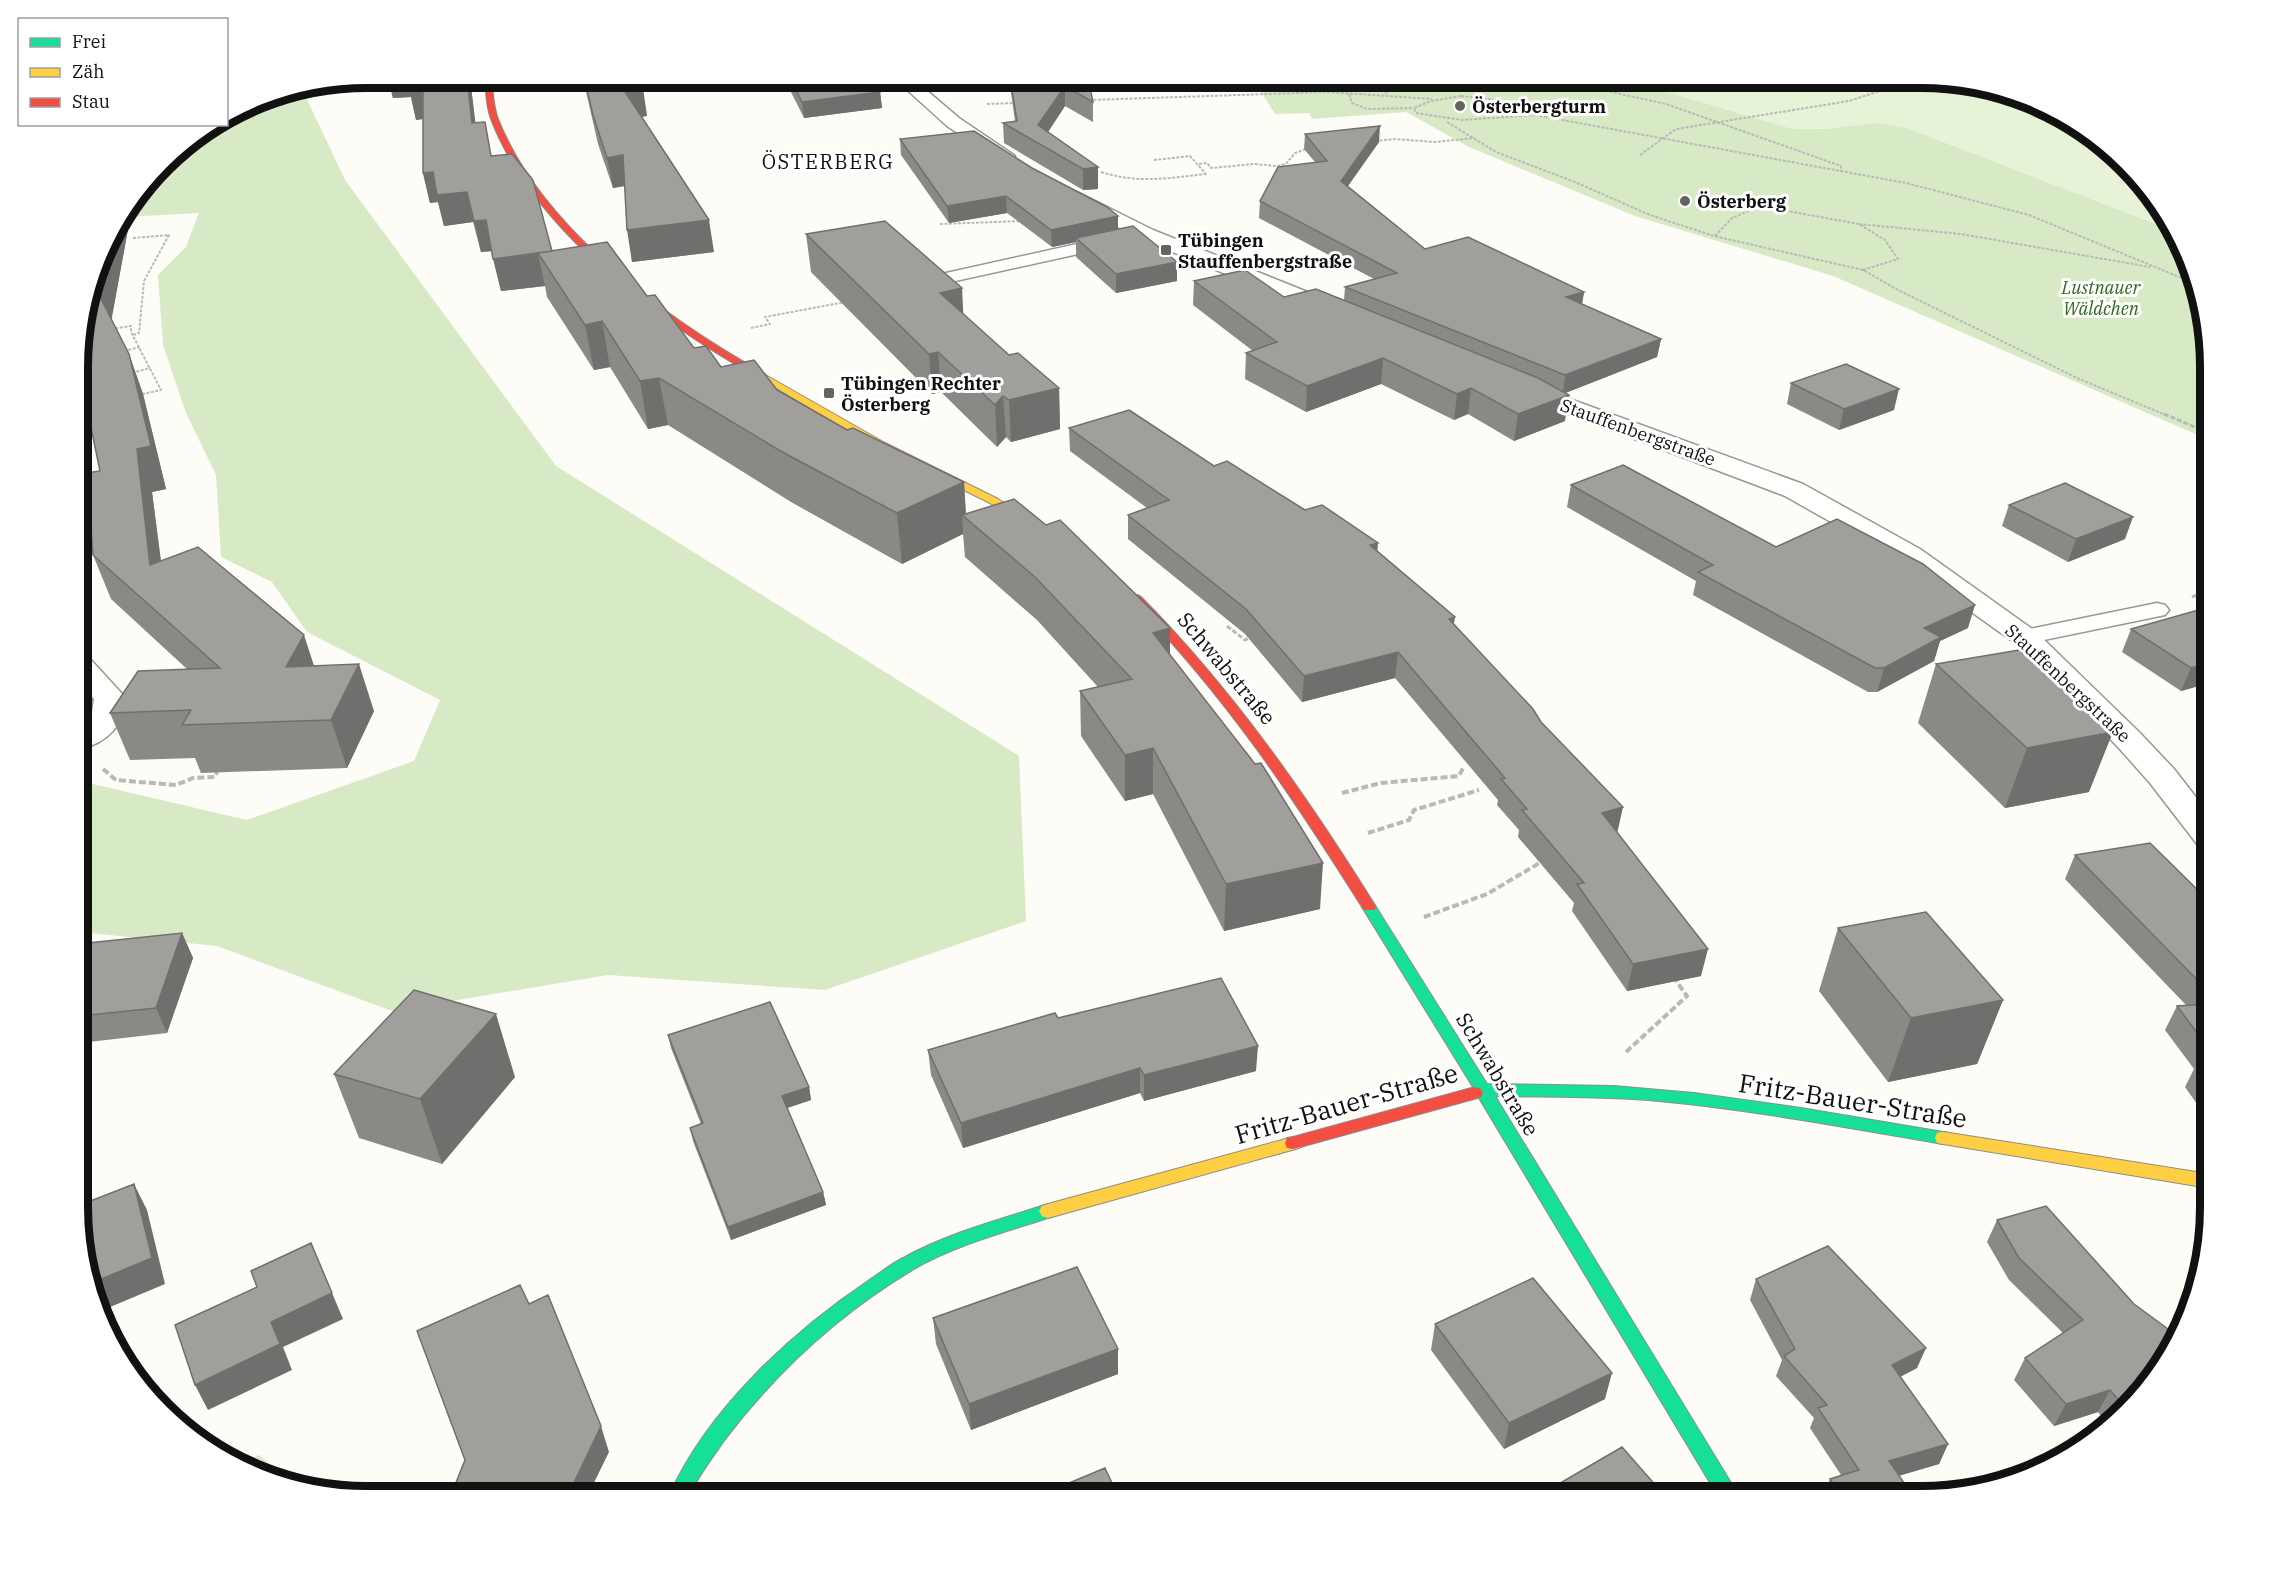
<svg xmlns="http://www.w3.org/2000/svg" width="2288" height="1574" font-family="'IBM Plex Serif',serif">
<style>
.green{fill:#e7f3d7}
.forest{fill:#d8eac5}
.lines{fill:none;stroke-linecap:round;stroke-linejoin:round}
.lane-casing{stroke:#979795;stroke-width:3}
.street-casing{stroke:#979795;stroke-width:3}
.fast-casing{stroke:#8e8d8b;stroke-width:2}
.slow-casing{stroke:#8e8d8b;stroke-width:2}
.jam-casing{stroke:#8e8d8b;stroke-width:2}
.path-far2{stroke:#b9b9b8;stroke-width:2;stroke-dasharray:3 1.5;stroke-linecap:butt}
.path-far1{stroke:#b9b9b8;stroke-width:3;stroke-dasharray:5 2;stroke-linecap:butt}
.path{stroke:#b9b9b8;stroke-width:4;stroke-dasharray:7 3;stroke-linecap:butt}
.lane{fill:#fffffe;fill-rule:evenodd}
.street{fill:#fffffe;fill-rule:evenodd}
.fast{fill:#16e098;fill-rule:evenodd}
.slow{fill:#ffcf43;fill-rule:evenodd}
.jam{fill:#f24e42;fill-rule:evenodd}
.wall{fill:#8a8986}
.shaded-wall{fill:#716f6d}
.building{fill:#a19f9c;stroke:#716f6d;stroke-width:1.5}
.poi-dot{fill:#646362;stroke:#fff;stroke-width:2}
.labels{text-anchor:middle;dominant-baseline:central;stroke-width:6;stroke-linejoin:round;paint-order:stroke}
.far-poi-label{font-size:18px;font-weight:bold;fill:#111;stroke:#fff;text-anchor:start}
.far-park-label{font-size:18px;font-style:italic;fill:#2f6b1f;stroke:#fff}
.far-street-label{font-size:18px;fill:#111;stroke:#fff}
.far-quarter-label{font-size:20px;letter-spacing:1.5px;fill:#111;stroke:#fff}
.street-label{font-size:21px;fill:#111;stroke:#fff}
.near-street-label{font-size:26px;fill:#111;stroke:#fff}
.rim{fill:none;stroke:#111;stroke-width:8}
</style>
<rect width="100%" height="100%" fill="#fdfcf7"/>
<path class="green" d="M1620,78L1939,79L2014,94L2096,138L2171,223L2174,231L1907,128L1793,129Z"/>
<path class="forest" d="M1329,78H1620L1793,129H1826L1876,123L1907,128L2174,231L2209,349V440L1833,276L1635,216L1469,147L1406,112L1312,119L1309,113L1275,114L1261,92L1317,91Z
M303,91L345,180L556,466L1019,756L1026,921L825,990L608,975L392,1011L217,946L80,932V781L247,820L414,761L440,700L307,632L272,582L221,557L216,475L186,413L163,345L158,275L186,247L199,213L125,217L177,150L218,125L226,124L227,119L257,100Z
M259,1455L293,1484L274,1480L241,1462Z"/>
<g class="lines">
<defs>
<path id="lane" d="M1113,236L1121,241L1119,245L928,287L922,286L919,282L922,278L928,277Z
M2157,603L2165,605L2169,610L2165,615L2025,644L2016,642L2013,637L2016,632L2025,630Z"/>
<path id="street" d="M894,78H912L959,118L1015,156L1013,160H999L947,126Z
M1079,193L1153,230L1345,307L1348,312L1345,317L1337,319L1329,317L1139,238L1072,203L1069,199L1072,195Z
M1526,383L1803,484L1920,549L2035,631L2140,733L2174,769L2209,814V847L2197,844L2150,783L2118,747L2015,643L1900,561L1785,496L1518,395L1514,390L1518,385Z
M80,657L91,660L125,697C125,725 107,743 80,749V727L91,718L94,699L80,684Z"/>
<path id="fast" d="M1369,902L1374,904L1487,1084L1614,1086L1694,1093L1801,1108L1949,1133L1951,1138L1949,1143L1943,1144C1849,1128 1754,1110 1659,1101C1605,1096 1550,1097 1495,1096L1739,1496H1718L1479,1098L1469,1097L1467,1093L1473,1087L1362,907Z
M1048,1204L1054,1206L1057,1211L1054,1216C1009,1231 955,1245 914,1269C840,1313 775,1373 723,1442C711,1460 698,1476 689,1496H669C707,1410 792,1332 868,1281C880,1273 891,1264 903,1258C948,1233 999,1220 1048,1204Z"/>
<path id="slow" d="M762,373L885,443L998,499L1042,528L1040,530H1032L990,503L877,447L759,378V374Z
M1943,1132L2209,1174V1188L1943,1144L1937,1143L1935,1138L1937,1133Z
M1293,1137L1299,1138L1301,1143L1299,1148L1048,1218L1042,1216L1039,1211L1042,1206L1048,1204Z"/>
<path id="jam" d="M485,78H491C493,91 493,106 498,119C541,228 666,319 765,374V378H759C659,322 533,229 491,119C486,106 486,91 485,78Z
M1137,595L1141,597C1233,690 1307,796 1376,907L1374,910H1364C1293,797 1227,698 1133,601L1131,599Z
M1475,1087L1481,1089L1483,1093L1481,1097L1293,1149L1287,1148L1285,1143L1287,1138L1293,1137Z"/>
</defs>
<use href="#lane" class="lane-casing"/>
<use href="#street" class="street-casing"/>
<use href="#fast" class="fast-casing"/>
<use href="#slow" class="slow-casing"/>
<use href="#jam" class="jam-casing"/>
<path class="path-far2" d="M1548,78L1666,104L1841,166V171
M1329,92L1340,78
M1349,94L1352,103L1367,109L1414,108
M1385,94L1400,78
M1461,96L1489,99L1535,115L1462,120L1416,113L1414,108L1431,101Z
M1089,100L1328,92L1432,99
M987,104L1015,103
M1535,115L1906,183L2029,215L2189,281
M1447,122L1496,152L1575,182L1650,215L1714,236L1863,270L1898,290L2077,378L2168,416
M1375,141L1395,139L1435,142L1475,138
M1640,155L1676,129L1849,101L1886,89L1943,79
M1154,160L1190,156L1206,174
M1199,164L1207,163L1211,168L1254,164L1277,166L1286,164L1295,153L1309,148
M1101,172C1139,184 1168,178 1207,174
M940,224L1023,221
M1859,224L1961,234L2150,267
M1715,236L1732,218L1760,206L1859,224L1885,240L1898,259L1863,270
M133,238L169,235L144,281L139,333L133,335
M751,328L770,324L765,317L845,302
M111,329L131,326V332L161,390L143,394
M124,351L140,347
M132,373L150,368"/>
<path class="path-far1" d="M2164,414L2209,433
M2192,597L2209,590
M1227,626L1245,640L1251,637"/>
<path class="path" d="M103,769L116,780L176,785L193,778L215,777L217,772
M1342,793L1381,783L1459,776L1463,768
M1368,833L1409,820L1414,810L1479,790
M1424,917L1487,894L1543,861
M1626,1052L1687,996L1676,981"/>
<use href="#lane" class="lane"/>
<use href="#street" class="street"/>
<use href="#fast" class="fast"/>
<use href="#slow" class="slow"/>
<use href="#jam" class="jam"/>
</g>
<path class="wall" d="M388,78H470L475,123L492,156L552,251L647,296L694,348L721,367L777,390L847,430L964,482L966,514L1170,628V654L1320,909L1224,931L1153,794L1125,801L1081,736L1080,691L1098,687L1037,620L965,557L963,534L902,564L791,502L668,425L648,429L610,367L594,370L547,297L545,286L501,291L492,251L481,252L473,222L444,226L438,202L430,203L423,173V119L416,120L411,97L393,98Z
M583,78H640L647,116L641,117L714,252L632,262L625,186L613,188L598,144Z
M784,78H871L880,92L882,108L804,118Z
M1009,78H1088L1093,102V122L1065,106L1048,132L1098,167V189L1083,190L1004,143L1003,123L1015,121Z
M1305,134L1379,142L1348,186L1425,249L1584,292L1582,304L1661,339L1657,357L1565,393V421L1514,441L1468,414L1454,420L1381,384L1306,412L1245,379L1246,353L1253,351L1193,305L1194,281L1284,297L1344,300L1345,287L1374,279L1259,218L1260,201L1315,162L1304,149Z
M900,139L1032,168L1118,216V229L1177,281L1116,293L1076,257V242L1052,247L1007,213L949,223L901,155Z
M129,224L111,320L129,354L143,394L166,489L152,492L161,561L314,666L374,711L347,768L201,773L195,758L130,760L110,713L187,669L111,599L93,555L100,471L84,389L83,390L80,385V330Z
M806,234L963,314L1009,355L1059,388L1060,429L1011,442L1006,437L997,447L941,392L932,394L811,272Z
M1791,383L1894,410L1839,430L1787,404Z
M1069,428L1214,466L1305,510L1377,551L1454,624L1618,833L1701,976L1627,991L1572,911L1574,903L1518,837L1519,830L1497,805L1498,800L1395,678L1302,702L1245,634L1128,539V515L1147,508L1070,451Z
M1571,485L1776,547L1968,628L1940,641L1934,661L1877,692H1868L1693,595L1696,581L1567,507Z
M2009,505L2125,539L2068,562L2002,526Z
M2209,607V683L2181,691L2122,652L2131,629Z
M1936,664L2089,792L2005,808L1918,723Z
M2209,724V756L2197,750L2207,726Z
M2075,855L2209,901V1121L2185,1087L2194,1069L2165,1030L2177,1006L2186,1005L2065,879Z
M1838,928L2003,1000L1977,1064L1888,1082L1819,991Z
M182,933L193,958L167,1033L80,1043V962Z
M1058,1018L1256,1071L1144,1101L1140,1093L963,1148L931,1075L928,1050Z
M668,1035L809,1087L811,1100L787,1108L823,1192L826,1205L731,1240L693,1141L690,1128L701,1124L671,1048Z
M334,1074L515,1077L442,1164L359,1138Z
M1997,1220L2150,1382L2104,1420L2098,1412L2054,1426L2014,1380L2025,1358L2063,1333L2009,1280L1987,1242Z
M1756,1279L1917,1368L1900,1377L1948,1444L1939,1464L1899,1476L1913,1496H1823L1830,1479L1841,1475L1810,1428L1814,1418L1776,1376L1782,1360L1750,1300Z
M933,1318L1118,1374L971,1430L936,1344Z
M1435,1324L1605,1399L1504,1449L1431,1350Z"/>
<path class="shaded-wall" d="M388,78H409L423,90L430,118L416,120L411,97L393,98Z
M467,78H470L479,152L472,123Z
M1065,86V106L1040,144L1038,125Z
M643,88L647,116L628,118L624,90Z
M880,92L882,108L804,118L802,102Z
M1380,126L1379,142L1340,197L1341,181Z
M623,155L629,185L613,188L607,158Z
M1098,167V189L1083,190V169Z
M433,172L467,192L473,222L444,226L438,202L430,203L423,173Z
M1006,196L1007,213L949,223L947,206Z
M126,216L129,224L110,328L96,289L101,262L108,239Z
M1118,216V233L1076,238V242L1052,247L1051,230Z
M486,220L493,251L481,252L474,221Z
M709,220L714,252L632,262L627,230Z
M538,254L545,286L501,291L493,259Z
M1177,262V281L1116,293V274Z
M962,288L964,327L940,293Z
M1584,292L1581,310L1566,297Z
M602,321L610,367L594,370L585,325Z
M1661,339L1657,357L1563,394L1565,375Z
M938,352L941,392L932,394L929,354Z
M129,354L143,394L166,489L152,492L167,610L150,565L137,449Z
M1383,358L1381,384L1306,412L1307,386Z
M80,362L90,388L83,390L80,383Z
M659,378L668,425L648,429L640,381Z
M1059,388L1060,429L1011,442L1009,400Z
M1471,388L1468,414L1454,420L1457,394Z
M1899,389L1894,410L1839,430L1844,409Z
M1569,395L1565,421L1514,441L1518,414Z
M1003,396L1006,437L997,447L995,405Z
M964,482L966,519L962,515L963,534L902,564L897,513Z
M2133,517L2125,539L2068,562L2076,539Z
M1378,543L1376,567L1370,545Z
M1975,605L1968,628L1940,641L1934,661L1877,692L1884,668L1924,628Z
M1455,617L1451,643L1449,619Z
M1170,628V672L1153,633Z
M304,635L319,681L286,667Z
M1398,652L1395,678L1302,702L1304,676Z
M2209,663V683L2181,691L2191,668Z
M359,664L374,711L347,768L331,720Z
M2113,732L2089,792L2005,808L2027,748Z
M1153,748V794L1125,801V755Z
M1623,807L1617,834L1602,813Z
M1323,863L1320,909L1224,931L1226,884Z
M182,933L193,958L167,1033L156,1008Z
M1708,949L1701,976L1627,991L1633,964Z
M2003,1000L1977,1064L1888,1082L1911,1018Z
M496,1014L515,1077L442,1164L420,1099Z
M1258,1046L1256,1071L1144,1101V1075Z
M1140,1068V1093L963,1148L961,1123Z
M809,1087L811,1100L784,1109L782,1096Z
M134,1184L147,1210L165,1284L103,1310L94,1282Z
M823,1192L826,1205L731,1240L728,1227Z
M311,1243L343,1319L283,1347L292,1370L208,1410L195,1385L271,1322Z
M1926,1348L1917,1368L1884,1385L1892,1365Z
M1118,1349V1374L971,1430L969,1404Z
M1612,1373L1605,1399L1504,1449L1509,1423Z
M2110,1390L2098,1412L2054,1426L2066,1404Z
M601,1426L609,1452L588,1495H568Z
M1948,1444L1939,1464L1880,1481L1889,1461Z"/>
<path class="building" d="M408,78H467L472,123L485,122L491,156L512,154L533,180L552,251L493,259L486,220L474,221L467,192L437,195L433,172L423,173V90L409,92Z
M584,78H640L643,88L624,90L709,220L627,230L623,155L607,158L593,115Z
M790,78H871L880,92L802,102Z
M1010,78H1088L1093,102L1065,86L1038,125L1098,167L1083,169L1003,123L1017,121Z
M1380,126L1341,181L1425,249L1468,237L1584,292L1566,297L1661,339L1565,375L1345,287L1397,273L1260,201L1278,167L1327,161L1305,134Z
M974,131L1032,168L1107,207L1118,216L1051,230L1006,196L947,206L900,139Z
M885,221L962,288L940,293L1009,355L1018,353L1059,388L1009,400L1003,396L995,405L938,352L929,354L806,234Z
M1133,226L1177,262L1116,274L1076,238Z
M607,242L647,296L655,295L694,348L706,346L721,367L754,360L777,390L847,430L853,428L964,482L897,513L784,453L659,378L640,381L602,321L585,325L538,253Z
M101,262L96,289L129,354L151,446L137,449L150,565L198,547L304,635L286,667L359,664L331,720L182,725L191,710L110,713L138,671L220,668L93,555L87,473L100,471L80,374V330Z
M1245,270L1284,297L1316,289L1538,378L1569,395L1518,414L1471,388L1457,394L1383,358L1307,386L1246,353L1277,342L1194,281Z
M1846,364L1899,389L1844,409L1791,383Z
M1129,410L1214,466L1227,461L1305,510L1322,505L1378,543L1370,545L1455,617L1449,619L1533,709L1541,722L1623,807L1602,813L1708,949L1633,964L1577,884L1584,883L1522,810L1527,809L1501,779L1505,778L1398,652L1304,676L1246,609L1128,515L1169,500L1069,428Z
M1623,465L1776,547L1837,519L1923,564L1975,605L1924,628L1941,637L1884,668H1875L1698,572L1713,565L1571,485Z
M2065,483L2133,517L2076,539L2009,505Z
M1014,499L1046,525L1060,520L1170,628L1153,633L1255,764L1261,763L1323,863L1226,884L1153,748L1125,755L1080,691L1132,679L1035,577L962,515Z
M2209,607V663L2191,668L2131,629Z
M2019,650L2113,732L2027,748L1936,664Z
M2150,843L2209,901V992L2075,855Z
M1926,912L2003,1000L1911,1018L1838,928Z
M182,933L156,1008L80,1016V962L88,943Z
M1221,978L1258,1046L1144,1075L1140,1068L961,1123L928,1050L1055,1013L1058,1018Z
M414,990L496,1014L420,1099L334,1074Z
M770,1002L809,1087L782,1096L823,1192L728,1227L690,1128L703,1123L668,1035Z
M2209,1004V1049L2177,1006Z
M2209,1062V1079L2197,1063Z
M134,1184L152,1258L94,1282L80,1244V1205Z
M2046,1206L2134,1304L2176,1335L2150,1382L2123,1405L2110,1390L2066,1404L2025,1358L2083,1320L2019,1258L1997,1220Z
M311,1243L332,1293L271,1322L280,1344L195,1385L175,1325L257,1287L251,1271Z
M1828,1246L1926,1348L1892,1365L1948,1444L1889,1461L1913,1496H1841L1830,1479L1859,1470L1818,1408L1827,1405L1784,1356L1795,1349L1756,1279Z
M1077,1267L1118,1349L969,1404L933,1318Z
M1533,1278L1612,1373L1509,1423L1435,1324Z
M520,1285L529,1304L548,1295L601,1426L568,1495H451L465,1460L417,1331Z
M1622,1447L1665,1496H1538Z
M1105,1468L1118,1496H1038Z"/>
<g class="poi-dot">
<circle cx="1460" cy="106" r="6"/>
<circle cx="1685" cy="201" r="6"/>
<rect x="1160" y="244" width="12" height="12" rx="3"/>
<rect x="823" y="387" width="12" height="12" rx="3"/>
</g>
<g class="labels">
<g class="far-poi-label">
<text x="1472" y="106">Österbergturm</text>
<text x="1697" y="201">Österberg</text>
<text x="1178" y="240">Tübingen<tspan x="1178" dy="21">Stauffenbergstraße</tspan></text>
<text x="841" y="383">Tübingen Rechter<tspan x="841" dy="21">Österberg</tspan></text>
</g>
<g class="far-park-label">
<text x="2101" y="287">Lustnauer<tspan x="2101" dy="21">Wäldchen</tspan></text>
</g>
<g class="far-street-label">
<text transform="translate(1638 432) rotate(20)">Stauffenbergstraße</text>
<text transform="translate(2068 683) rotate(43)">Stauffenbergstraße</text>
</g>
<g class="far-quarter-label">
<text x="828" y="161">ÖSTERBERG</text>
</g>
<g class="street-label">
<text transform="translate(1227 668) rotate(50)">Schwabstraße</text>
<text transform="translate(1498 1074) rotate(59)">Schwabstraße</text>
</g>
<g class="near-street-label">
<text transform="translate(1853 1100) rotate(9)">Fritz-Bauer-Straße</text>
<text transform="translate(1346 1103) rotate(-16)">Fritz-Bauer-Straße</text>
</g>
</g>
<path d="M0 0H2288V1574H0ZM367 88H1921A279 279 0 0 1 2200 367V1207A279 279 0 0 1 1921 1486H367A279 279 0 0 1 88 1207V367A279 279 0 0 1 367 88Z" fill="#fff" fill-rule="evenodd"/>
<path class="rim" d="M367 88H1921A279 279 0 0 1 2200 367V1207A279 279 0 0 1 1921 1486H367A279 279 0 0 1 88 1207V367A279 279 0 0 1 367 88Z"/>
<rect x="18" y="18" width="210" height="108" fill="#ffffff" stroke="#a0a0a0" stroke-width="1.5"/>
<rect x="30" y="38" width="30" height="9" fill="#16e098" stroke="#a0a0a0" stroke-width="1.5"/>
<text x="72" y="48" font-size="18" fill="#111111">Frei</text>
<rect x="30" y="68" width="30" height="9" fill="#ffcf43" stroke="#a0a0a0" stroke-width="1.5"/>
<text x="72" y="78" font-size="18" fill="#111111">Zäh</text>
<rect x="30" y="98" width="30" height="9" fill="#f24e42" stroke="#a0a0a0" stroke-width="1.5"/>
<text x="72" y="108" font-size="18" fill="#111111">Stau</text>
</svg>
